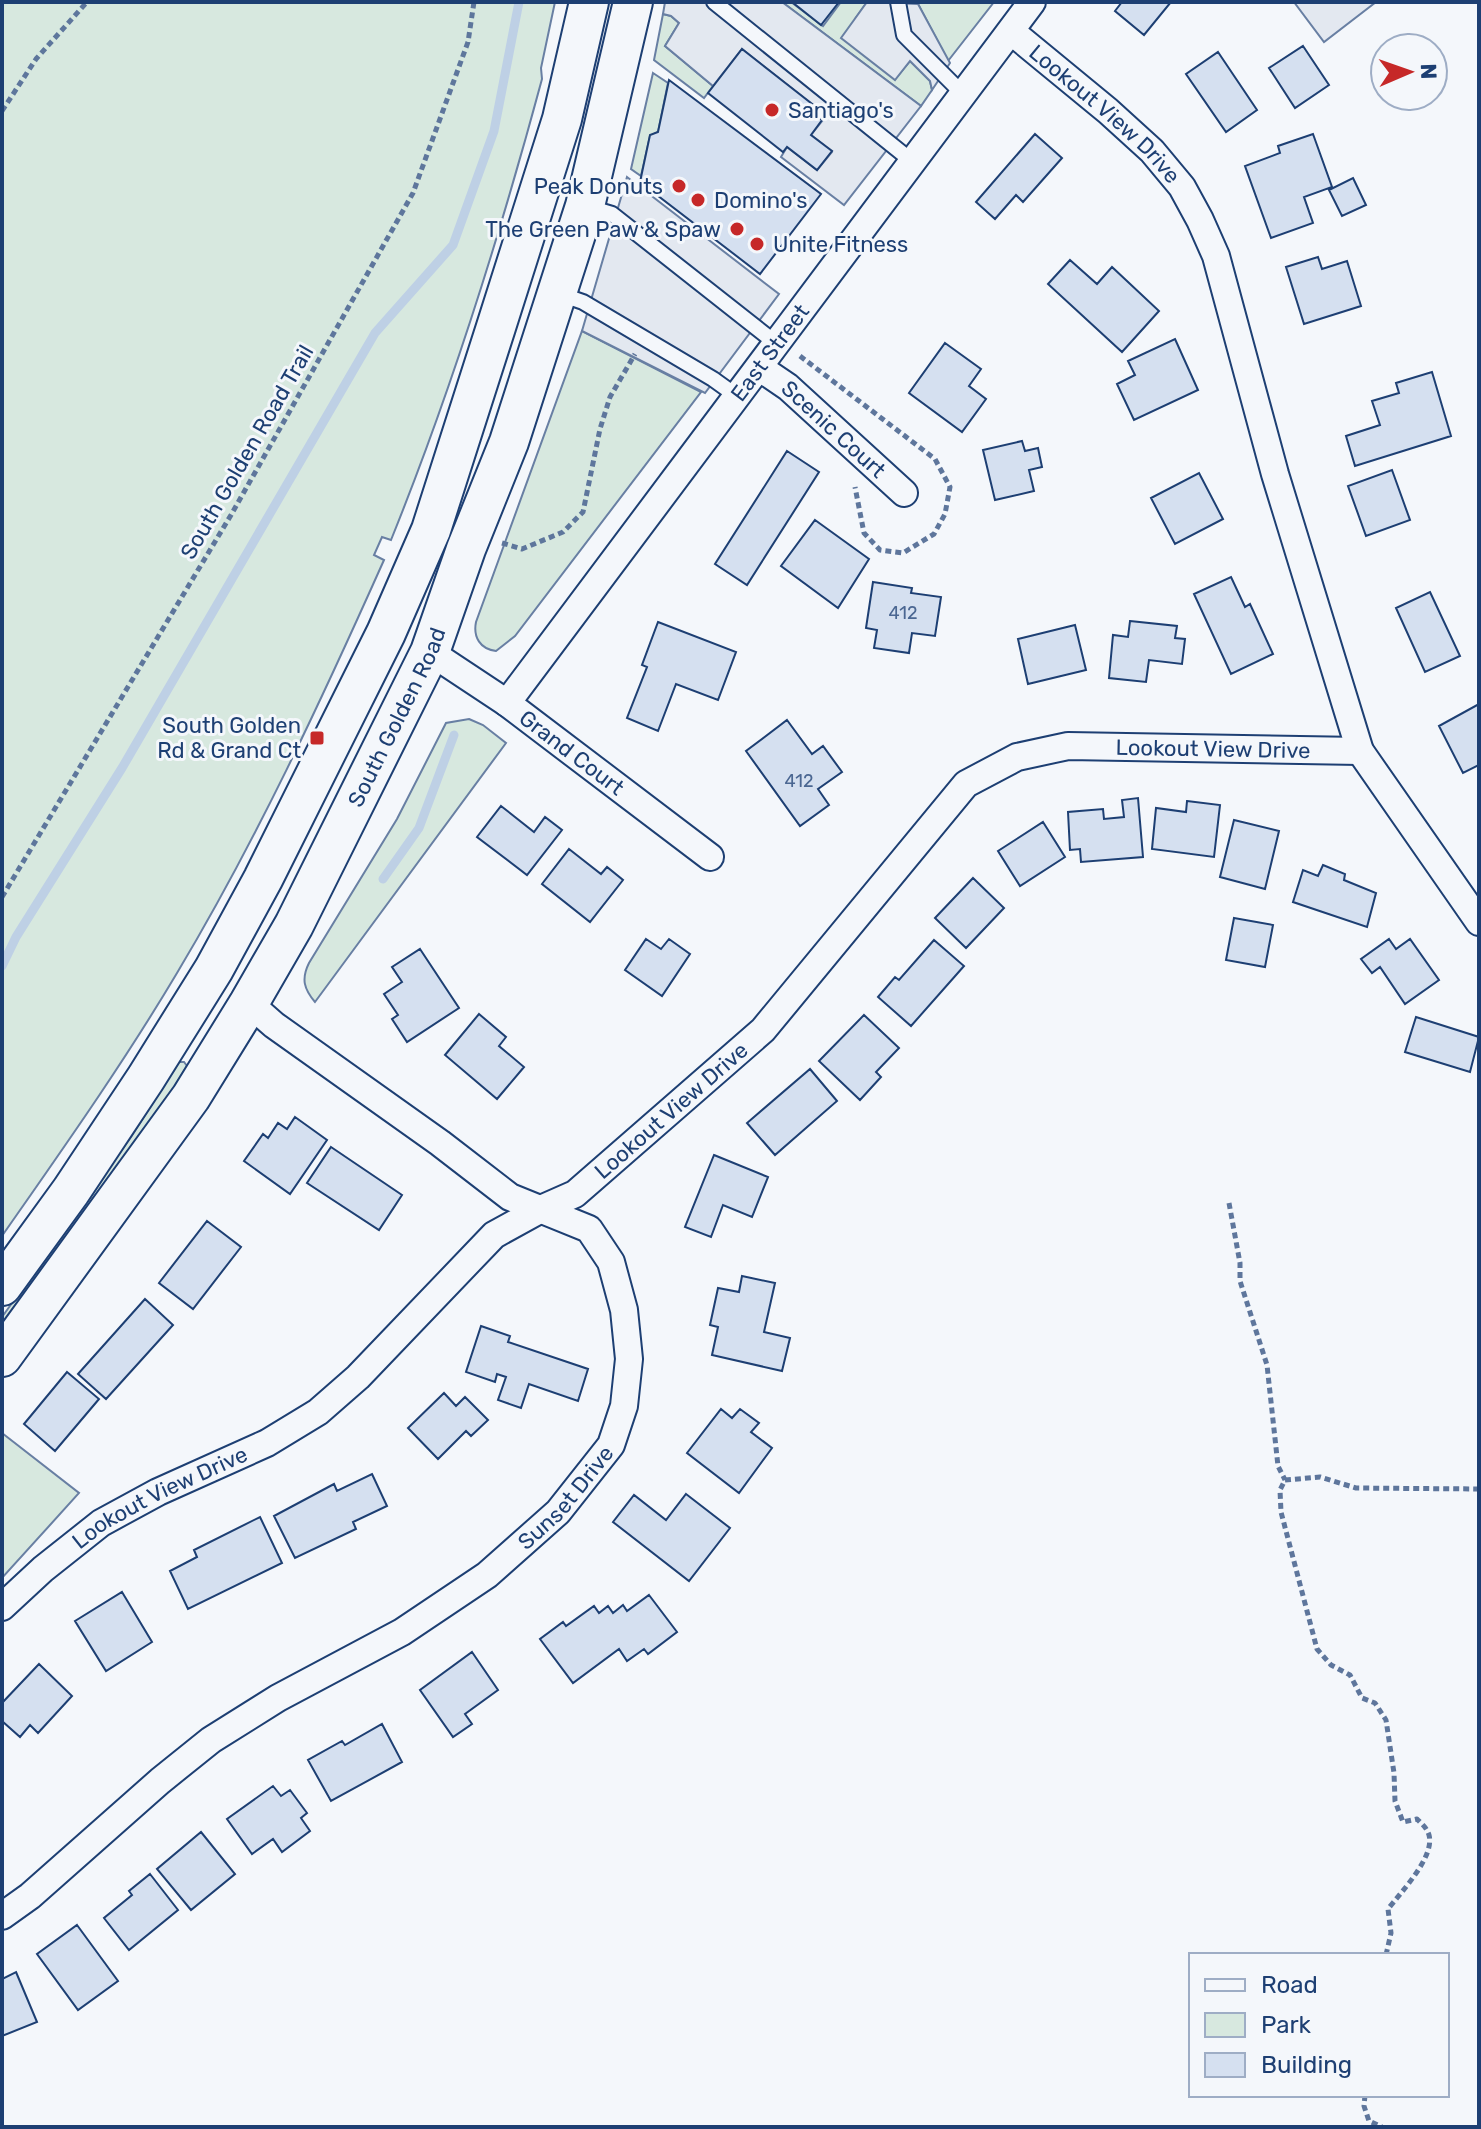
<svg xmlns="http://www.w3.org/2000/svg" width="1481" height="2129" font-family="Rubik,sans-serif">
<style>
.green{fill:#d7e8df;stroke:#687fa3;stroke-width:2}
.parking{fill:#e3e8f0;stroke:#687fa3;stroke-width:2}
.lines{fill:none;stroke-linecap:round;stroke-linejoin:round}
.stream{stroke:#bed0e5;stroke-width:9}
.building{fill:#d5e0f0;stroke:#1d3f73;stroke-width:2}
.lane-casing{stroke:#1d3f73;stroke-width:18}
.street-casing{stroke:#1d3f73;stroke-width:30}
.secondary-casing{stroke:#1d3f73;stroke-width:42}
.path{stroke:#5e769c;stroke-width:5;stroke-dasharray:6 4;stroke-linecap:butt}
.lane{stroke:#f4f7fb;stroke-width:14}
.street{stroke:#f4f7fb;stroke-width:26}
.secondary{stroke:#f4f7fb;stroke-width:38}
.poi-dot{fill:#c62828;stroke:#f4f7fb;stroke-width:3}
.labels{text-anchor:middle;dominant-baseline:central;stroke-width:6;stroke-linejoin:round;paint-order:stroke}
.number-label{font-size:18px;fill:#4b6792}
.poi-label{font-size:22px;fill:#1d3f73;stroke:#f4f7fb;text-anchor:start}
.street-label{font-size:22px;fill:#1d3f73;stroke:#f4f7fb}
</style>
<rect width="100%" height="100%" fill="#f4f7fb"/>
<path class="green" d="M2,2H555L541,68L542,79C500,235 452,389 391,540L382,537L374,555L384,560C321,701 256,841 177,973C123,1064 62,1150 2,1236Z
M782,2H791L823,26L841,2H867L855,19L895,79L910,61L930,81L932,90L921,106Z
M917,2H994L948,61Z
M663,14L671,16L679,23L665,46L713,86L704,98L654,60Z
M653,73L668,83L658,132L650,136L641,176L631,169Z
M582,331L701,392L515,636L496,651C480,649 473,637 476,622Z
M469,719L483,725L506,743L315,1002C304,989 301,979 309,963L397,819L446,723Z
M179,1062H184L187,1066L163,1106L2,1333V1317L131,1137Z
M2,1433L79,1493L2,1578Z"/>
<path class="parking" d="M665,2H782L921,106L844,205L781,157L787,147L817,170L832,152L811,135L822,121L812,112L815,107L742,49L713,86L665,46L679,23L671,16L663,14Z
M867,2L918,4L950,63L932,90L930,81L910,61L895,80L841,38Z
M1294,2H1376L1324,42Z
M627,177L779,294L705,393L582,331Z"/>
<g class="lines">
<path class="stream" d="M383,879L419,828L454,735
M2,966L16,937L122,768L375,333L453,245L494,131L519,2"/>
</g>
<path class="building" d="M792,2H839L821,25Z
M1122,2H1171L1144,35L1115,11Z
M1303,46L1329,85L1295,108L1269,68Z
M742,49L816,107L812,112L822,120L811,135L832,151L817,170L787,147L783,152L708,93Z
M1218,52L1257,110L1226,132L1186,74Z
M669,80L821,194L760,274L640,182L650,135L658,132Z
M1035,134L1062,158L1023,202L1016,195L995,219L976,202Z
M1313,134L1332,187L1304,197L1313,223L1271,238L1245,166L1280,153L1278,146Z
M1353,178L1366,205L1342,216L1329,190Z
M1318,257L1322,269L1347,261L1361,306L1304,324L1286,267Z
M1070,260L1097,284L1112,267L1159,311L1122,352L1048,284Z
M1175,339L1198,390L1134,420L1117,384L1135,375L1128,361Z
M945,343L981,369L969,386L986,399L962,432L909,393Z
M1432,372L1451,436L1355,466L1346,436L1380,425L1372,401L1399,393L1396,383Z
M1022,441L1025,451L1038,448L1042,467L1029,470L1034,491L995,500L983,450Z
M787,451L819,472L747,585L715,564Z
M1392,470L1410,520L1366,536L1348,486Z
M1199,473L1223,519L1175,544L1151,498Z
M815,520L869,559L838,608L781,566Z
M1231,577L1245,607L1250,604L1273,654L1231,674L1194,594Z
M873,582L912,588L911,593L941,597L935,636L912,633L909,653L874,648L877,630L866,628Z
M1430,592L1460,656L1425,672L1396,608Z
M1130,621L1177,626L1175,638L1185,639L1182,664L1149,660L1146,682L1109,678L1113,635L1128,637Z
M658,622L736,652L718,700L676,684L658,731L627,718L647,667L642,665Z
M1075,625L1086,670L1028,684L1018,639Z
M1479,704V765L1463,773L1439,726Z
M787,720L812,754L823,746L842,772L818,789L829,805L800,826L746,751Z
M1138,798L1143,857L1081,862L1080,849L1070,850L1068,812L1103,809L1104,819L1124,817L1122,800Z
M1187,801L1220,805L1214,857L1152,849L1156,808L1186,812Z
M501,806L534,832L545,817L562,830L527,875L477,837Z
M1234,820L1279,831L1265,889L1220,877Z
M1043,822L1065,857L1020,886L998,851Z
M569,849L601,874L607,867L623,880L590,922L542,884Z
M1323,865L1345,874L1344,880L1376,893L1367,927L1293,902L1303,870L1318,876Z
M973,878L1004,908L966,948L935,918Z
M1234,918L1273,925L1265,967L1226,960Z
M646,939L661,949L669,939L690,954L662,996L625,970Z
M1389,939L1396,949L1410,939L1439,980L1405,1004L1380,967L1372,973L1361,959Z
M934,940L964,966L911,1026L878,997L895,977L899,980Z
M420,949L459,1008L407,1042L392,1019L398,1015L384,994L402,982L392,967Z
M479,1014L506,1037L499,1046L524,1067L497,1099L445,1055Z
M864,1015L899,1048L876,1072L881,1077L860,1100L819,1061Z
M1416,1017L1479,1037L1470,1072L1405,1052Z
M810,1069L837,1101L775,1155L747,1123Z
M295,1117L327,1140L290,1194L244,1161L263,1134L268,1138L278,1123L287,1129Z
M331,1147L402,1195L379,1230L307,1183Z
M714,1155L768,1177L752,1217L723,1205L711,1237L685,1227Z
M207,1221L241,1247L193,1309L159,1283Z
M742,1276L775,1283L764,1332L790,1338L782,1371L712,1355L718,1327L710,1325L718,1288L739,1292Z
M145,1299L173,1325L106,1399L78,1374Z
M481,1326L510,1336L508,1342L588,1369L578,1401L529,1384L521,1408L498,1400L506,1377L497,1374L495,1382L466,1372Z
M67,1372L99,1399L55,1451L24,1424Z
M444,1393L456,1406L465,1397L488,1420L471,1436L466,1431L438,1459L408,1428Z
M721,1409L732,1418L740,1409L759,1423L751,1432L772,1448L739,1493L687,1453Z
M372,1474L387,1506L353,1522L356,1529L295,1558L274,1516L334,1484L337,1491Z
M686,1494L730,1528L689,1581L613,1522L634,1495L666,1520Z
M260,1517L282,1563L188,1609L170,1571L197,1557L194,1550Z
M122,1592L152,1642L106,1671L75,1621Z
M649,1595L677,1632L648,1654L644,1649L627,1661L619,1649L573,1683L540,1639L563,1622L566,1626L594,1606L599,1613L608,1606L613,1613L623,1605L627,1611Z
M472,1652L498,1690L465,1714L472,1724L453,1737L420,1690Z
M39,1664L72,1696L38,1733L30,1725L20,1737L2,1721V1703Z
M382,1724L402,1762L331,1801L308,1760L342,1741L345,1745Z
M273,1786L281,1796L290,1790L307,1813L301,1818L310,1831L282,1852L273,1839L252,1854L227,1819Z
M201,1832L235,1874L191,1910L157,1869Z
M150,1874L178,1910L129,1950L104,1918L132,1895L129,1891Z
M77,1925L118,1981L78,2010L37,1954Z
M16,1972L37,2022L2,2036V1979Z"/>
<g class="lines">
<defs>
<path id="lane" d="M714,2L913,162
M898,2L904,35L963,94
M585,206L612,214L777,344
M557,293L583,302L713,379L738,397"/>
<g id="street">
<path id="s1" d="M1012,32L1108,111L1152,151L1182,187L1200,220L1216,256L1275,474L1360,751L1479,922"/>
<path id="s2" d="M760,368L788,387L904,493"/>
<path id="s3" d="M430,652L507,703L710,857"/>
<path id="s4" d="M507,703L1032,2"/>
<path id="s5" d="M2,1607L43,1569L101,1523L158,1492L267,1443L318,1412L358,1377L494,1235L541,1209L575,1194L763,1030L966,784L1017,757L1068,746L1360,751"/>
<path id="s6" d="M2,1916L30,1896L160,1781L211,1740L278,1698L402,1632L487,1575L558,1512L611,1445L624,1406L629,1359L624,1310L611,1262L589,1229L510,1197L440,1143L274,1025L249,1003"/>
</g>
<g id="secondary">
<path d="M2,1286L71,1191L146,1078L214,969L263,879L386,633L431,530L496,327L562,119L589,2"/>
<path id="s7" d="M2,1357L191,1097L249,1003L294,925L430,652L466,549L509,442L585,206L633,2"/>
</g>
</defs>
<use href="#lane" class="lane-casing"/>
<use href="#street" class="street-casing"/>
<use href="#secondary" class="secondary-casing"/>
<path class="path" d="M2,111L36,59L87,2
M800,356L935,459L950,487L945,514L934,534L903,553L880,550L864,533L855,487
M502,543L522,549L563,532L583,512L600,429L610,397L635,354
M2,897L231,515L413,193L468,42L474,2
M1229,1203L1240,1263V1281L1267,1365L1278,1466L1285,1480
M1386,1955L1391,1933L1388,1909C1401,1892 1435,1857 1429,1835C1427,1828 1422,1824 1417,1819L1403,1822L1395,1801L1394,1773L1386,1720L1375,1703L1362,1698L1350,1675L1331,1665L1317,1649L1281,1512L1280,1490L1285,1480L1320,1477L1356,1488L1479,1489
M1365,2095L1364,2106L1369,2121L1382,2127"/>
<use href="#lane" class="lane"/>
<use href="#street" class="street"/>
<use href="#secondary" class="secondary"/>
</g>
<g class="poi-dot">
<circle cx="772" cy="110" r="8"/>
<circle cx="679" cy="186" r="8"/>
<circle cx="698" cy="200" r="8"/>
<circle cx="737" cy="229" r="8"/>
<circle cx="757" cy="244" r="8"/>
<rect x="309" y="730" width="16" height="16" rx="4"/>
</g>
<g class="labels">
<g class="number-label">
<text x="903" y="613">412</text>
<text x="799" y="781">412</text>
</g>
<g class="poi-label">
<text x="788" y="110">Santiago's</text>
<text x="663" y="186" text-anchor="end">Peak Donuts</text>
<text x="714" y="200">Domino's</text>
<text x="721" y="229" text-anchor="end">The Green Paw &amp; Spaw</text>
<text x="773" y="244">Unite Fitness</text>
<text x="301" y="725" text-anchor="end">South Golden<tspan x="301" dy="25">Rd &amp; Grand Ct</tspan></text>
</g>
<g class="street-label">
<text stroke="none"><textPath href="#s1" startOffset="124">Lookout View Drive</textPath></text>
<text stroke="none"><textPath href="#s4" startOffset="438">East Street</textPath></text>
<text stroke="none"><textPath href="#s2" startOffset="96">Scenic Court</textPath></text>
<text transform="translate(247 452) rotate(-60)">South Golden Road Trail</text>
<text stroke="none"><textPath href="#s7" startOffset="754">South Golden Road</textPath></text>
<text stroke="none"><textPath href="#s5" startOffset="1538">Lookout View Drive</textPath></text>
<text stroke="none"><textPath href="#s3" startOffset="174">Grand Court</textPath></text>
<text stroke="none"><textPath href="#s5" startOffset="842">Lookout View Drive</textPath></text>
<text stroke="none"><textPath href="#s6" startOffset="706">Sunset Drive</textPath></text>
<text stroke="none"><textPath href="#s5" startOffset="194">Lookout View Drive</textPath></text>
</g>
</g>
<rect width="1481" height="2129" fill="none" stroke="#1d3f73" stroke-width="8"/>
<rect x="1189" y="1953" width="260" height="144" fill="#f4f7fb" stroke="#9eadc5" stroke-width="2"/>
<rect x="1205" y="1979" width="40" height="12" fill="#f4f7fb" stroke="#9eadc5" stroke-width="2"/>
<text x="1261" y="1993" font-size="24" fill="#1d3f73">Road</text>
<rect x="1205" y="2013" width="40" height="24" fill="#d7e8df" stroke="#9eadc5" stroke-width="2"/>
<text x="1261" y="2033" font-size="24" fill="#1d3f73">Park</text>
<rect x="1205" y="2053" width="40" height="24" fill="#d5e0f0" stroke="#9eadc5" stroke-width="2"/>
<text x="1261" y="2073" font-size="24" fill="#1d3f73">Building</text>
<g transform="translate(1409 72) rotate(88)"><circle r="38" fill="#f4f7fb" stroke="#9eadc5" stroke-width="2"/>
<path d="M0-6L14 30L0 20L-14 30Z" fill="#c62828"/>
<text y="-12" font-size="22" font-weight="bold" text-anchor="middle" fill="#1d3f73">N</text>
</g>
</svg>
